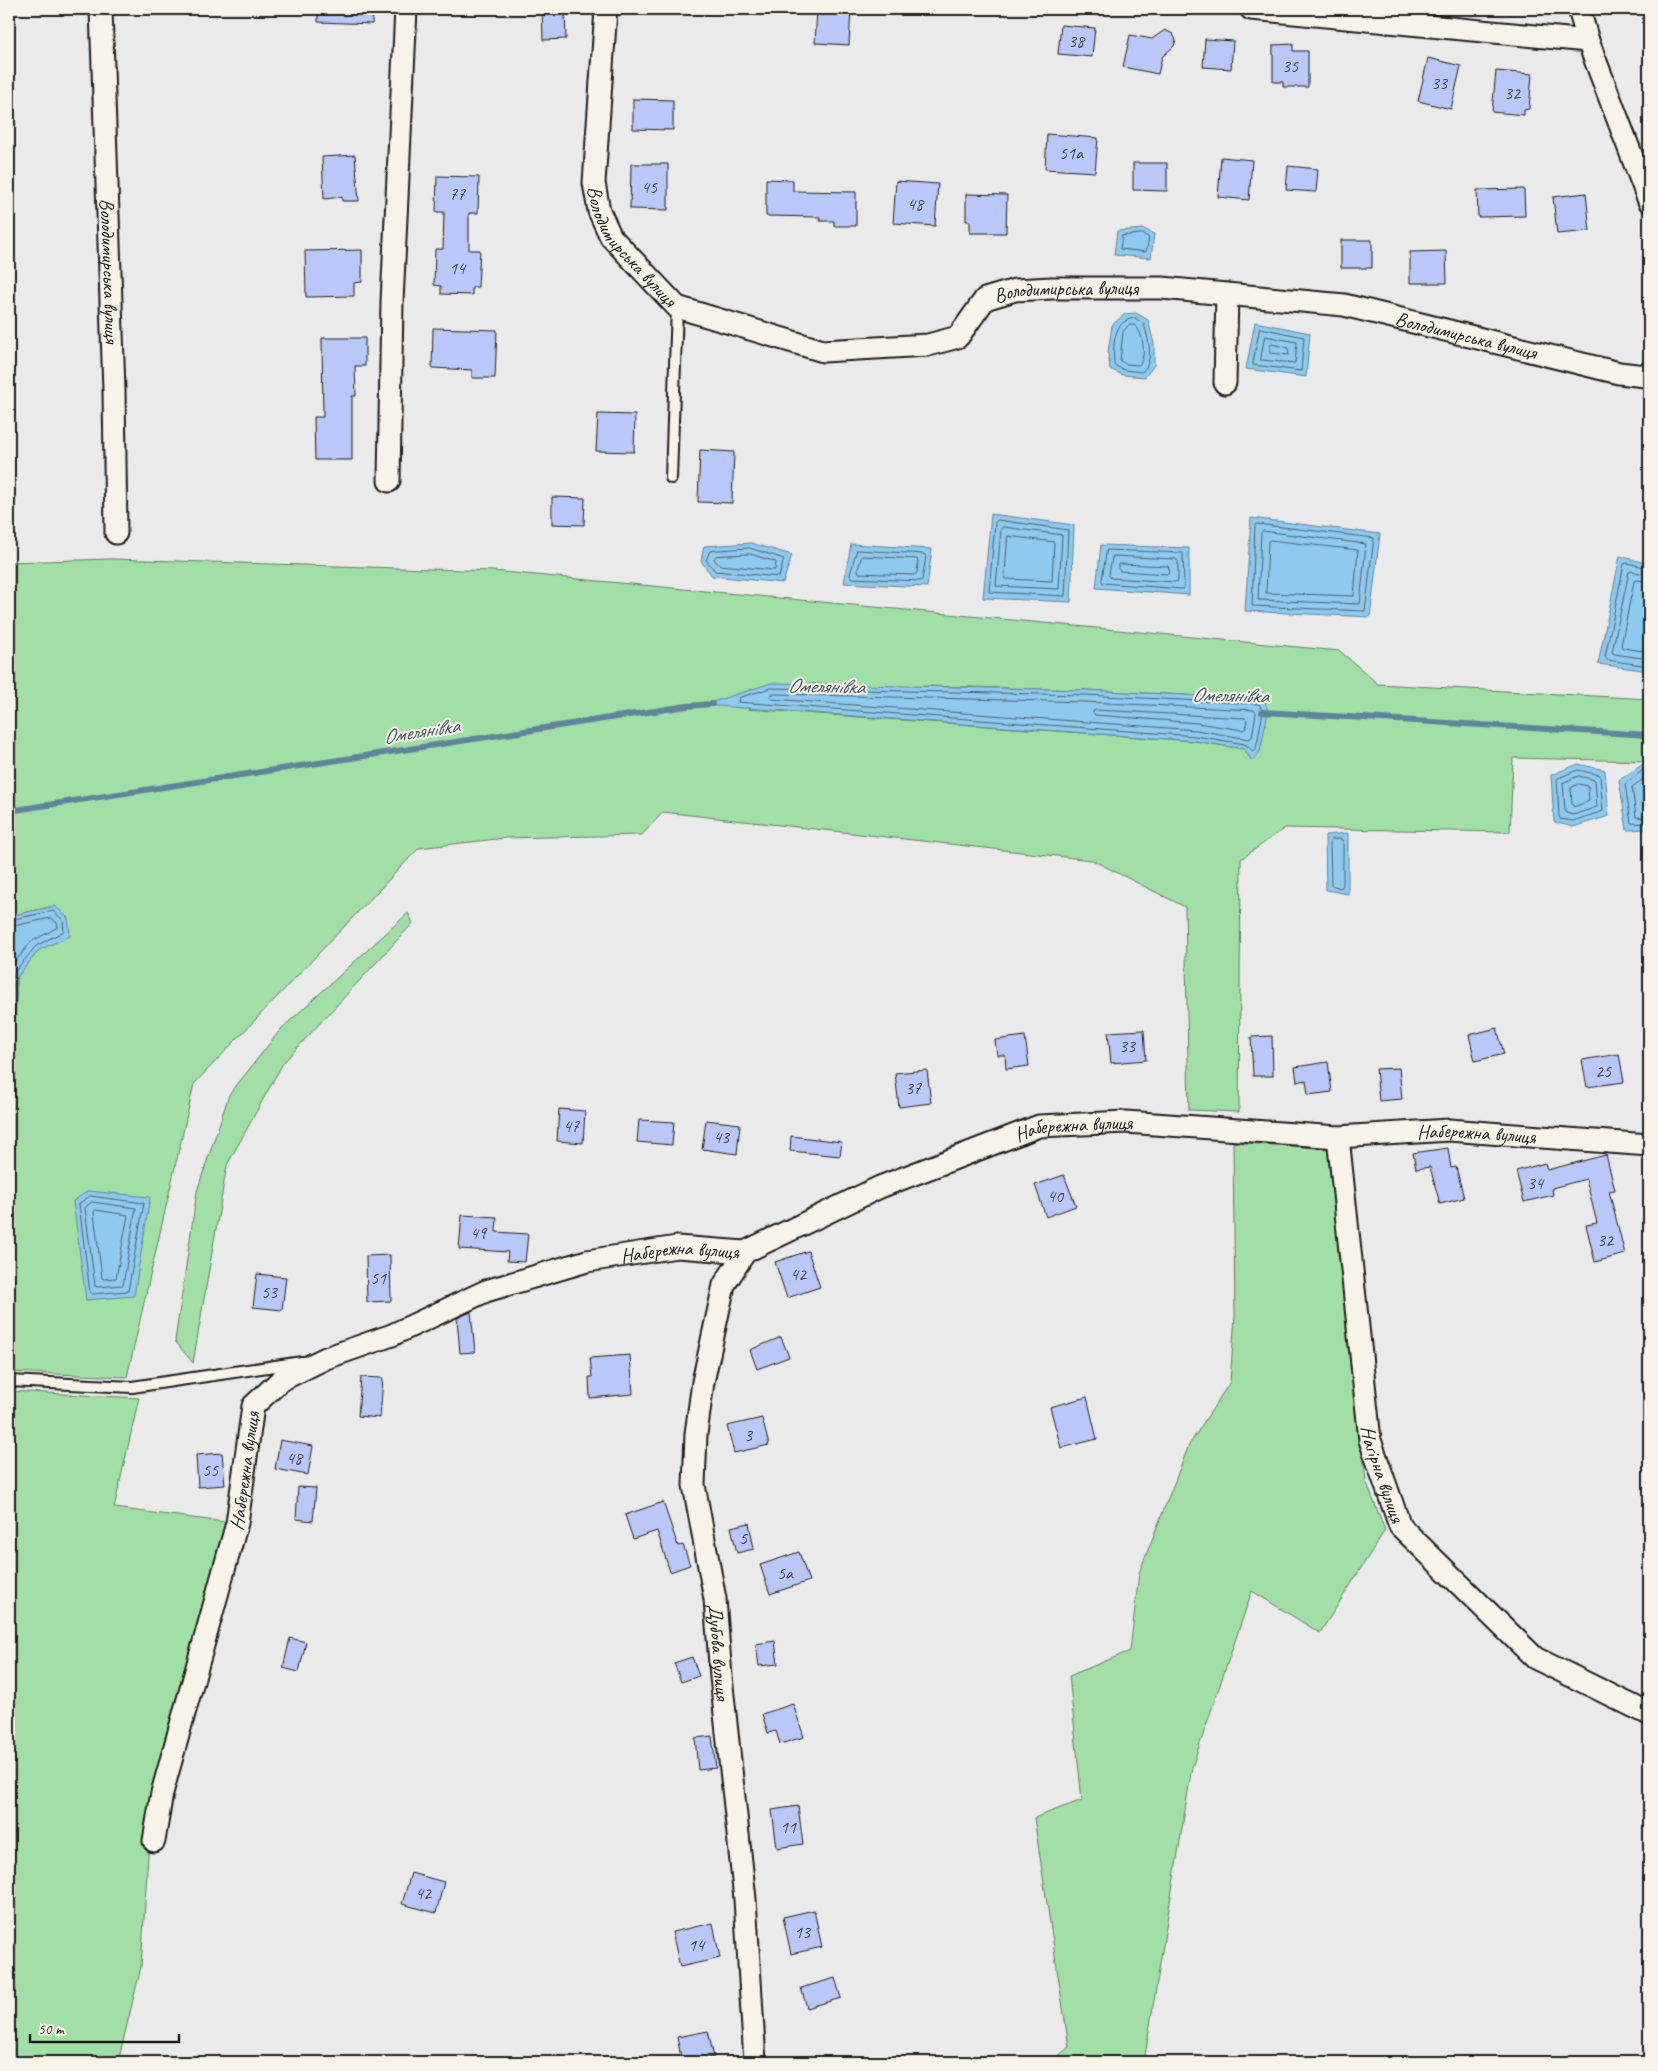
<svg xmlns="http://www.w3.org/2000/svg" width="1658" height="2071" font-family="Caveat,sans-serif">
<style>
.green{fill:#a2dfa7;stroke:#5f7e62;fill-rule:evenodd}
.water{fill:#8fc9ee;stroke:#61849a}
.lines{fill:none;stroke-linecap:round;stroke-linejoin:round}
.shore{stroke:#4a6170;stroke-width:1}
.stream{stroke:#61849a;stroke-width:6}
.building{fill:#bac8f9;stroke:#1c1c1c}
.service-casing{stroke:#1c1c1c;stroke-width:14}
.minor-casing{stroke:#1c1c1c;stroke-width:25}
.service{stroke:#f7f3e8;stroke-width:10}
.minor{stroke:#f7f3e8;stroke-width:21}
.labels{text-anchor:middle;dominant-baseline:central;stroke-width:4;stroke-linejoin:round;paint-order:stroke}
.number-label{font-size:18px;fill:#444753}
.street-label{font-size:20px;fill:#1c1c1c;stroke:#f7f3e8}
.water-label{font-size:21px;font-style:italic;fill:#445966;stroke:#f7f3e8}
</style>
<rect width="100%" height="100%" fill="#ebeaeb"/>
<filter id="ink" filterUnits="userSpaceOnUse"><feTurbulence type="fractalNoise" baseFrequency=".02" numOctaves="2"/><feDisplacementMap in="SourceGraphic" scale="10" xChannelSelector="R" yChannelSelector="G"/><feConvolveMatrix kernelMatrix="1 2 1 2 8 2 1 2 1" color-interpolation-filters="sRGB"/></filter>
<g filter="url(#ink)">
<path class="green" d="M112,559L493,571L1340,651L1378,684L1649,699V761L1513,758L1510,832L1285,828L1241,859L1239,1112L1189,1110L1185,907L1092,860L663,812L642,835L505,838L419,848L194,1084L127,1377L9,1372V1138L17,977L39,950L55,906L9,916V562ZM926,686L1085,690L1264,699L1252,761L1244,749L1195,741L748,709Z
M408,913L413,923L283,1063L227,1165L193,1363L175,1341L197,1191L229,1095L281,1029Z
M1233,1142L1330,1149L1366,1481L1385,1530L1320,1633L1252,1591L1192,1767L1144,2062H1051L1069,2047L1034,1818L1082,1800L1069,1676L1130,1651L1139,1573L1189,1445L1230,1382L1235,1316Z
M9,1391L139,1398L114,1508L232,1523L149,1840L141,1967L118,2062H9Z"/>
<path class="water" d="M1144,229L1154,234L1151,258L1114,255L1117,231Z
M1136,313L1148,320L1154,344V365L1145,377L1123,375L1110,369L1108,352L1112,325L1125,314Z
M1255,322L1310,333L1306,377L1246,369Z
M991,514L1074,525L1071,602L983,598Z
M1251,518L1380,534L1370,617L1245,611Z
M751,543L792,555L783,583L712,576L701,561L704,546Z
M851,544L932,549L927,587L844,583Z
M1101,545L1189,548V595L1096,588Z
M1620,556L1649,564V671L1598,664Z
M771,683L1085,690L1264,699L1268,711L1260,752L1252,761L1244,749L1195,741L703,705Z
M1578,764L1605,770L1609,816L1573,827L1554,822L1551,775Z
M1649,764V829L1627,830L1619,780L1642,765Z
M1348,833V894L1326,890L1325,835Z
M55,906L68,918L70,936L39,950L17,977L9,1138V916Z
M88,1191L150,1197L134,1296L86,1300L73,1201Z"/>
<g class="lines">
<path class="shore" d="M1143,234L1149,238L1146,252L1120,249L1122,236Z
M1135,318L1144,324C1148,339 1155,360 1142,372L1124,370L1114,365C1113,347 1112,320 1135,318Z
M1129,325H1134C1143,330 1147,357 1139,365L1126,364L1120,361L1123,332Z
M1260,328L1304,337L1301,371L1253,365Z
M1265,336L1297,342L1295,363L1261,360Z
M1272,344L1288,348L1289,355L1270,353V346Z
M998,520L1068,530L1065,596L989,592L995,523Z
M1257,524L1374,538L1365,611L1252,606L1255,526Z
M1003,527L1062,535L1059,589L996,586L1001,530Z
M1263,531L1366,544L1360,604L1258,600L1261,533Z
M1008,536L1054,542L1052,581L1005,579Z
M1270,540L1358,550L1354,596L1266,593L1268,542Z
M750,548L784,559L779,577L715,571L706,560L710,551Z
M857,550L924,554L926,556L922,580L920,581L852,578L850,576Z
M1107,550L1183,553L1184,588L1182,589L1103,583L1102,581Z
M750,554L776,562L775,570L719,565L714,559L716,556Z
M862,556L917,559L918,562L917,573L914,575L859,573L858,570Z
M1113,556L1176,559L1178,561V581L1175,582L1111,578L1109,575Z
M1120,564L1168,566L1170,572L1168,574L1120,571L1118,568Z
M1649,568L1627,563L1624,564L1605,657L1607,660L1649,666
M1649,575L1631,571L1629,572L1612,652L1614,654L1649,659
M1649,582L1637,580L1634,581L1621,646L1623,648L1649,652
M771,688L1085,695L1259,704L1263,712L1256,749L1253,751L1245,744L1195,736L738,702L739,698Z
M772,694L1085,702L1254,710L1256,713L1252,737L1249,739L1196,730L772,699L770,697Z
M1096,710L1245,718L1247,720L1246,728L1243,730L1197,723L1095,715L1093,712Z
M1649,769L1643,770L1625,784L1631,823L1649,824
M1578,770L1600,775L1603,811L1573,821L1560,819L1559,816L1557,779Z
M1649,775L1632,787L1636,817L1649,818
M1579,776L1595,780L1597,807L1573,815L1566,813L1565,811L1563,783Z
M1579,784L1588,786L1589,801L1574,807L1572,804L1571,788Z
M1332,839H1341L1343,841V885L1341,888L1331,885L1330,842Z
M9,920L53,911L63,920L64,931L36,946L13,974L9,1042
M9,927L51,918L57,923L58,927L31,942L9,969
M90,1196L144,1203L128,1291L92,1294L90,1293L79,1204Z
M92,1202L136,1208L123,1285L98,1287L95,1286L85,1208Z
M96,1210L128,1215L116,1278L104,1279L102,1278L94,1213Z"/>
<path class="stream" d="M1262,712L1649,735
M9,811L687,706L712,704"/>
</g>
<path class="building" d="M318,9H373L372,24L318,22Z
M542,9H565L566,39L543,40Z
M817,9H851L849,45L815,43Z
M1061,25L1095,28L1092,57L1058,54Z
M1165,30L1173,34L1176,40L1174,46L1162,57L1158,74L1123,67L1130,35L1152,39Z
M1205,39L1233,41L1231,69L1203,67Z
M1293,44V51H1308V87H1283V82H1273V45Z
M1428,58L1461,66L1451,109L1418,101Z
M1496,71L1532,74L1529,109L1524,110V115L1492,112Z
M633,99L673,100V130L633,129Z
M1047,134L1098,138L1095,172L1045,169Z
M355,155L359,201H342V197L324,199L322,157Z
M1221,157L1252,160L1249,200L1218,197Z
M1133,163H1167V191L1133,190Z
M631,164H668V210L630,209Z
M1288,166L1318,169L1316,192L1286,190Z
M437,176L479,177L478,213H469V250H480L478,287H472V295L441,294V286L434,285L435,249H443L444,212H436Z
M766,179L793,180V191L856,192V226H834V221H820V217L766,216Z
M896,181L938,184L935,226L893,223Z
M1524,189L1525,216L1478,217L1477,190Z
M1586,193L1590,231L1557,234L1553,197Z
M966,194L1007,195L1006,233H970V221H966Z
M1341,240H1372V268H1341Z
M362,250V282L354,283V296L306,297L305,251Z
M1446,251L1447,283H1410V252Z
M433,328L497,330L495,378H472V370L432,368Z
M322,338H365V366H355L356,396H352V460H315L314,417H323Z
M598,414L635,415L634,452L596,451Z
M700,450L734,452L732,503L698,502Z
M552,497L585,498L584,525L552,524Z
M1497,1028L1504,1054L1475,1061L1469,1035Z
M1144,1030L1146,1060L1111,1063L1108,1032Z
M1025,1036L1029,1066L1006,1069L1005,1055H997L995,1040Z
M1272,1036L1273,1076H1253L1251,1037Z
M1619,1054L1624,1082L1587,1087L1582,1060Z
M1328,1062L1332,1092L1308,1095L1306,1080L1297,1082L1295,1067Z
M1399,1068L1402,1099L1379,1101L1376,1069Z
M927,1070L931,1103L899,1107L895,1073Z
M559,1109L585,1111L583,1143L557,1141Z
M639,1120L674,1122L672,1145L637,1142Z
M706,1120L740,1124L737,1154L702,1149Z
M791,1136L842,1142L840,1156L790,1151Z
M1448,1148L1451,1168L1456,1167L1464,1198L1440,1204L1430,1167L1416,1169L1413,1153Z
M1606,1155L1615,1190L1609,1191L1625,1254L1595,1262L1586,1225L1597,1223L1586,1179L1552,1188L1553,1195L1524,1202L1516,1171L1545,1163L1547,1170Z
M1064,1175L1076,1206L1046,1217L1035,1185Z
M462,1215L497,1217L496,1232L528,1234L525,1262L507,1261L508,1252L459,1249Z
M808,1251L820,1287L787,1298L775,1262Z
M390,1255L391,1301L367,1302L366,1256Z
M257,1274L286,1277L282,1310L253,1307Z
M471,1312L475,1352L460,1353L457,1318Z
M781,1337L789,1357L757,1369L750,1350Z
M630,1355L633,1394L590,1398L589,1377H592L590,1358Z
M361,1377L383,1378L380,1418L358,1416Z
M1087,1397L1097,1439L1061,1448L1050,1407Z
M762,1418L769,1445L734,1453L727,1426Z
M280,1440L313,1446L308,1475L275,1469Z
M222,1453L225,1485L198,1487L196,1455Z
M298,1487L316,1488L313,1521L296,1519Z
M663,1502L678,1546L683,1545L690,1565L670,1572L657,1531L633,1539L625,1515Z
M749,1523L754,1549L737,1553L731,1527Z
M799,1552L809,1581L770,1594L760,1565Z
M290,1638L306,1642L299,1672L283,1668Z
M775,1641L778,1664L759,1666L756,1644Z
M692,1657L699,1676L681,1682L674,1663Z
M793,1704L804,1737L780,1744L776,1731L768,1733L762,1714Z
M712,1736L716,1768L698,1770L695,1738Z
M798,1806L803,1844L777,1848L772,1810Z
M411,1873L444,1882L436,1913L402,1904Z
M814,1910L822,1947L791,1954L783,1917Z
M713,1923L720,1958L680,1967L672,1932Z
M835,1978L841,1998L807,2008L801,1988Z
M708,2031L714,2057L682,2062L677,2037Z"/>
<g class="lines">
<defs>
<path id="service" d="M671,478L677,307
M9,1381L132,1387L302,1362"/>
<g id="minor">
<path id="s1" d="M101,9L114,390L116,533"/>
<path id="s2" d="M606,9L594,183L599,211L611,237L677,307L823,351L928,345L958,337L985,299L1015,290L1052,288H1162L1344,305L1619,373L1645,376L1649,372"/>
<path d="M1251,9L1588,41"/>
<path d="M1579,9L1588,41L1649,201"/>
<path d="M1225,383L1227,294"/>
<path d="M389,481L392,302L406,9"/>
<path id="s3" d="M1338,1137L1370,1440L1400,1526L1535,1658L1649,1714"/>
<path id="s4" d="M745,1252L724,1285L703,1382L696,1434L694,1485L715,1599L721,1677L745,1899L755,2062"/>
<path id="s5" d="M154,1841L162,1793L237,1523L253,1406L281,1380L326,1358L392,1335L486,1291L587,1261L677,1247L745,1252L880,1187L1039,1126L1126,1122L1338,1137L1449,1130L1649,1145"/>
</g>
</defs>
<use href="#service" class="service-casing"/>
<use href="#minor" class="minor-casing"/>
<use href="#service" class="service"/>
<use href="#minor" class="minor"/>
</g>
</g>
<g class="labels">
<g class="number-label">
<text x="1076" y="41">38</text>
<text x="1290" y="66">35</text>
<text x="1439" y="83">33</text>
<text x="1512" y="93">32</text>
<text x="1071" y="153">51а</text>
<text x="649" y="187">45</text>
<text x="457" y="194">77</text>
<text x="915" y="204">48</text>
<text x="457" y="268">14</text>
<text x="1127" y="1046">33</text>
<text x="1603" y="1071">25</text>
<text x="913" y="1088">37</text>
<text x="571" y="1126">47</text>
<text x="721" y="1137">43</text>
<text x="1535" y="1183">34</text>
<text x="1055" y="1196">40</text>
<text x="478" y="1233">49</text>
<text x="1605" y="1240">32</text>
<text x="798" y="1274">42</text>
<text x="378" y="1278">51</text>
<text x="269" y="1292">53</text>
<text x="748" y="1435">3</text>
<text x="294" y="1458">48</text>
<text x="210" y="1470">55</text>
<text x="743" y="1538">5</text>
<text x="785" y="1573">5а</text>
<text x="788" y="1827">11</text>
<text x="423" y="1893">42</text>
<text x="802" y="1932">13</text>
<text x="696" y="1945">14</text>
</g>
<g class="street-label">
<text stroke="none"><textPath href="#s2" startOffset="250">Володимирська вулиця</textPath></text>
<text stroke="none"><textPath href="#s1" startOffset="262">Володимирська вулиця</textPath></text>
<text stroke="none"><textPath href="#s2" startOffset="745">Володимирська вулиця</textPath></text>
<text stroke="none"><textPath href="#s2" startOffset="1150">Володимирська вулиця</textPath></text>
<text stroke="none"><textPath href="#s5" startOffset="1328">Набережна вулиця</textPath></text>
<text stroke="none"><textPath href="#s5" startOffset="1732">Набережна вулиця</textPath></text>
<text stroke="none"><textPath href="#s5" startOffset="908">Набережна вулиця</textPath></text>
<text stroke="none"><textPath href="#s5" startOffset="382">Набережна вулиця</textPath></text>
<text stroke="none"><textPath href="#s3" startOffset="341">Нагірна вулиця</textPath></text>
<text stroke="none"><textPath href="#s4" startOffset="411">Дубова вулиця</textPath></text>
</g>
<g class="water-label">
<text transform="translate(826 686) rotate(1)">Омелянівка</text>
<text transform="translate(1230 695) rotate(1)">Омелянівка</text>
<text transform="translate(421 731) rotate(-9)">Омелянівка</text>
</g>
</g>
<rect width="1658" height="2071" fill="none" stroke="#f7f3e8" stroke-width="30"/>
<rect x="15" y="15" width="1628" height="2041" fill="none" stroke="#1c1c1c" stroke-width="2" filter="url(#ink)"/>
<path d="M30 2034v8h149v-8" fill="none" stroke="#1c1c1c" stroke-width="2.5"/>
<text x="38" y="2034" font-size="15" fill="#1c1c1c" stroke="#f7f3e8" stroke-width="4" paint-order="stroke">50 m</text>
</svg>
